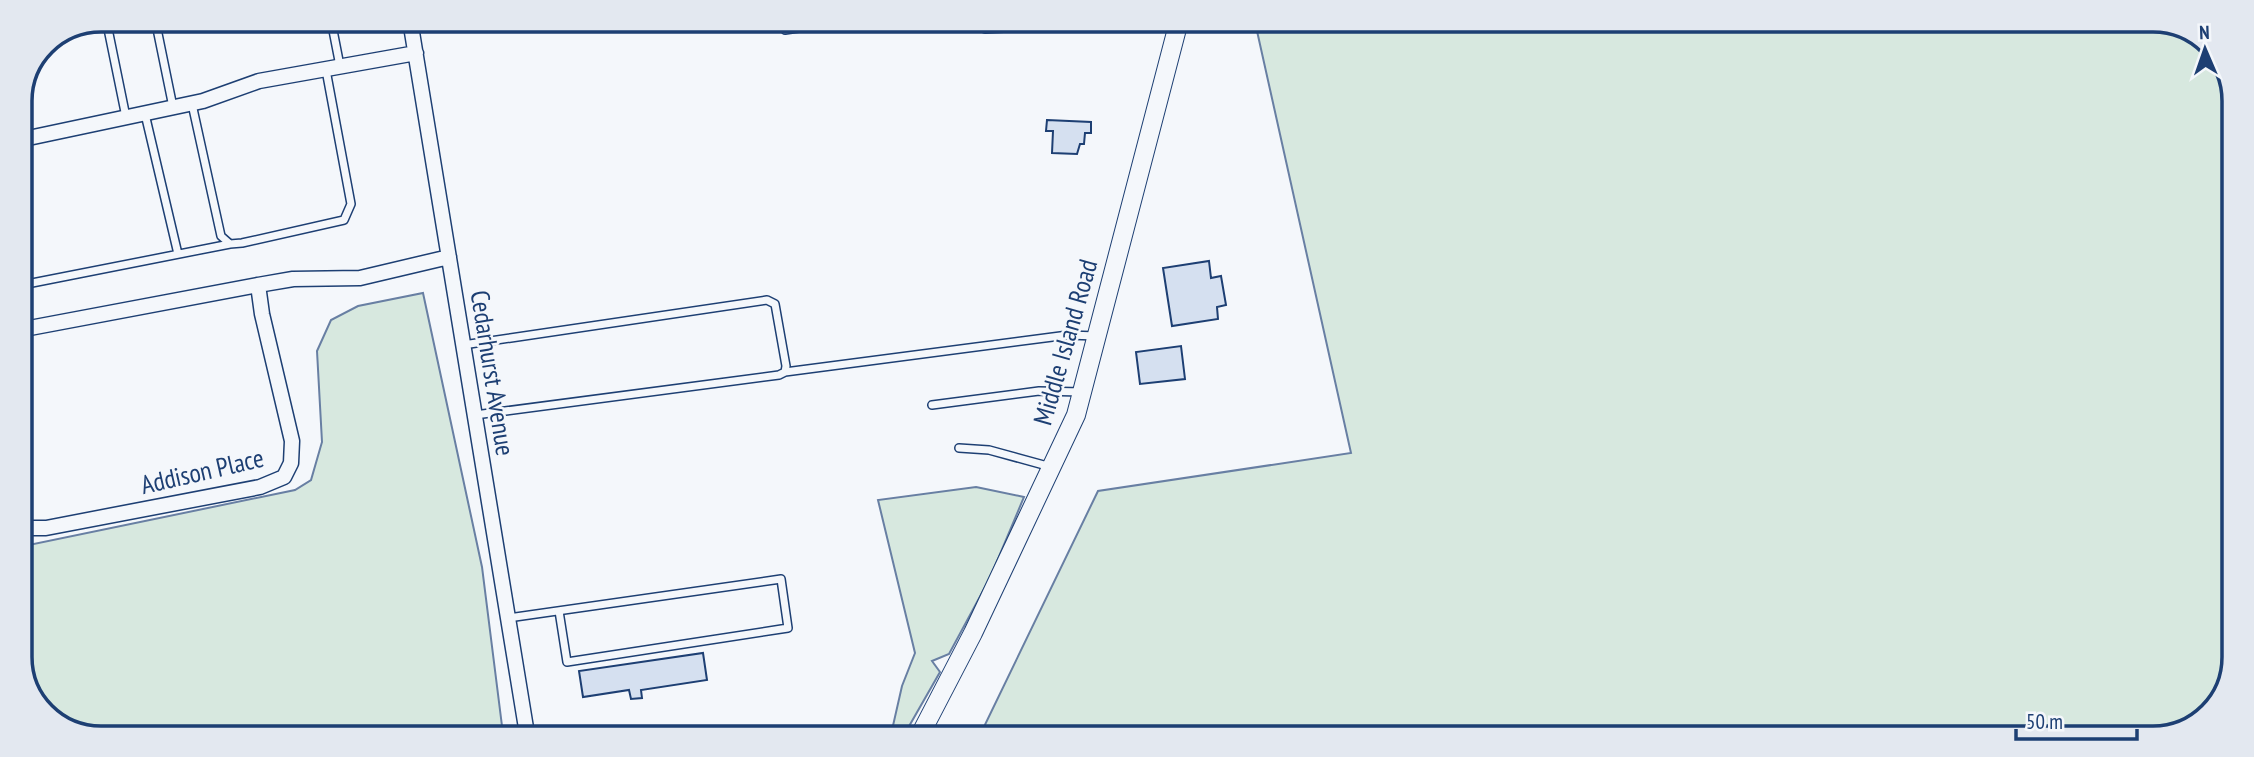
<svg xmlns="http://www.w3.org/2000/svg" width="2254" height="757" font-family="'PT Sans Narrow',sans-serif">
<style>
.green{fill:#d7e8df;stroke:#687fa3;stroke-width:2}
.building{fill:#d5e0f0;stroke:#1d3f73;stroke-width:2}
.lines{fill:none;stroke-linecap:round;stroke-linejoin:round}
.service-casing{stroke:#1d3f73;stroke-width:10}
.minor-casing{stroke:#1d3f73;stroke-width:17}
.tertiary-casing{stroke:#1d3f73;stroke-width:20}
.service{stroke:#f4f7fb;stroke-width:7}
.minor{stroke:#f4f7fb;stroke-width:14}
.tertiary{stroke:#f4f7fb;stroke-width:18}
.labels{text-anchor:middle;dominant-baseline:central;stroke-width:5;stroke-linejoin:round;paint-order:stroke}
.street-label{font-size:26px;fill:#1d3f73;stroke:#f4f7fb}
.rim{fill:none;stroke:#1d3f73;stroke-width:3.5}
</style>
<rect width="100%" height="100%" fill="#f4f7fb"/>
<path class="green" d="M1255,22L2179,23L2218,51L2235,95L2231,682L2202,721L2153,738L980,735L1098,491L1351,453Z
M423,293L482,567L503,734H75L36,706L19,662V547L295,490L311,480L322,442L317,351L331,320L358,306Z
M976,487L1024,497L990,578L949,654L932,661L940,672L908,728L892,730L902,686L915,653L878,500Z"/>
<path class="building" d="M1047,120L1091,122V133H1085L1084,144H1080L1077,154L1052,153L1053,131H1046Z
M1209,261L1211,278L1221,276L1226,305L1217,307L1218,319L1172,326L1163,268Z
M1181,346L1185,379L1140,384L1136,352Z
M703,653L707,680L641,690L642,698L631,699L629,690L583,697L579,671Z"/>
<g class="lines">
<defs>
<path id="service" d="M106,19L126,117
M155,19L173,107
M331,20L340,66
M979,21L985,29L1038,26L1069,21
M785,30L846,21
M192,104L221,236L230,244L242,243L344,220L351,204L326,70
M145,114L178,254
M19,281L32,283L230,244
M463,345L767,300L775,304L786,366L785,372L779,375L475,415
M785,372L1068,335L1097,336
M932,405L1039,391L1082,392
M959,448L989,450L1051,467
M508,618L781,579L788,628L567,662L559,611"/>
<path id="minor" d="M410,20L527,734
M19,140L203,101L259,81L416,53
M19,330L258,285L293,279L360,278L449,257
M19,525L30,528H46L260,487L284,477L291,463L292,441L262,314L258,285"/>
<path id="tertiary" d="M920,735L973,633L1076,415L1179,21"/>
</defs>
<use href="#service" class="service-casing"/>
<use href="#minor" class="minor-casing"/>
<use href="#tertiary" class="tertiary-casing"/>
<use href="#service" class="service"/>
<use href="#minor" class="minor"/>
<use href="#tertiary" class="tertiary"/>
</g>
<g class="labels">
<g class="street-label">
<text transform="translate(1065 342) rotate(-74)">Middle Island Road</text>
<text transform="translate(493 373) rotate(81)">Cedarhurst Avenue</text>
<text transform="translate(202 471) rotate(-13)">Addison Place</text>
</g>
</g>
<path d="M0 0H2254V757H0ZM101 32H2153A69 69 0 0 1 2222 101V657A69 69 0 0 1 2153 726H101A69 69 0 0 1 32 657V101A69 69 0 0 1 101 32Z" fill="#e3e8f0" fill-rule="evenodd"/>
<path class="rim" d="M101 32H2153A69 69 0 0 1 2222 101V657A69 69 0 0 1 2153 726H101A69 69 0 0 1 32 657V101A69 69 0 0 1 101 32Z"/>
<g transform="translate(2205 49) rotate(358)" stroke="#f4f7fb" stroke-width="5" paint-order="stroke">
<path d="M0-5L12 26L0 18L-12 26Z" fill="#1d3f73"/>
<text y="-10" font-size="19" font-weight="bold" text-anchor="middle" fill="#1d3f73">N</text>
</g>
<path d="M2016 729v10h121v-10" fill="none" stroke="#1d3f73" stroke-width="3.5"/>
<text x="2026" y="729" font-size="21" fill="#1d3f73" stroke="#f4f7fb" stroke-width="5" paint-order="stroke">50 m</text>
</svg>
